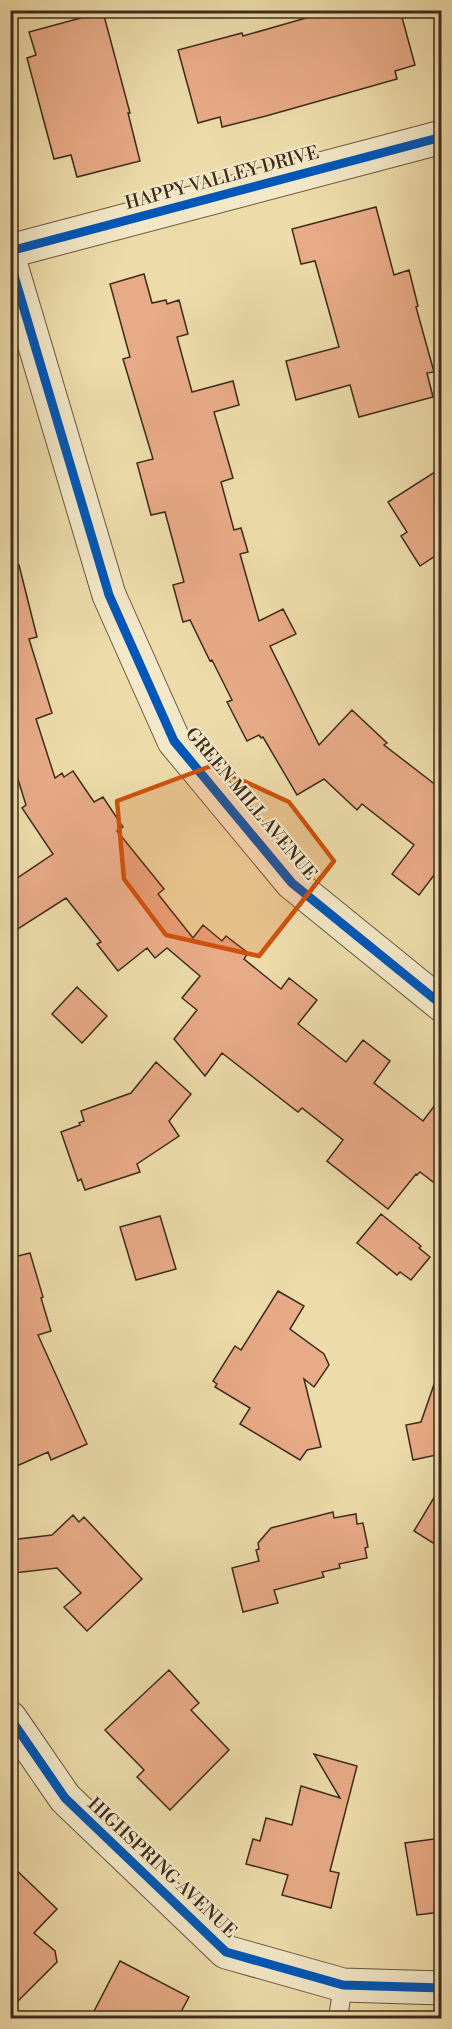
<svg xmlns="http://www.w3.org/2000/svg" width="452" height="2029" font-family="'Libre Bodoni',serif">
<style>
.building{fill:#e8ab87;stroke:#3e2b1c;stroke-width:1.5}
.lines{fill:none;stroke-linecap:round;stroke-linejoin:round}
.service-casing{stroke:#6a5740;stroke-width:20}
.minor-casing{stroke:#6a5740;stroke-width:35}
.service{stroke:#f3e8c8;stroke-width:18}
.minor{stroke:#f3e8c8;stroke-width:33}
.cycleway-casing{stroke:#f3e8c8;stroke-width:13}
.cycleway{stroke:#0057b8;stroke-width:9}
.marked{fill:#ce520e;fill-opacity:0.2;stroke:#ce520e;stroke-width:4.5;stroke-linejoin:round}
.labels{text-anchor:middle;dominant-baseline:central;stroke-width:4.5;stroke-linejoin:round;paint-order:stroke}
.street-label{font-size:18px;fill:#3e2b1c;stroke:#f3e8c8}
</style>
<rect width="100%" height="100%" fill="#eddcaa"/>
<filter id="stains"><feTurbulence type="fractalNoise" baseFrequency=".00333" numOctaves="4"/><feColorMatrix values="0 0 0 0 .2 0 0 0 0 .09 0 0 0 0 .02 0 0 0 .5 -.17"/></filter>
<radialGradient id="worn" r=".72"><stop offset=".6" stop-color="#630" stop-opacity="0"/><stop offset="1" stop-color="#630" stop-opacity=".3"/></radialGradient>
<path class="building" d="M334,10H400L415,65L395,71L397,79L266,116L222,127L220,117L198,123L178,50L242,33L243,36Z
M103,12L130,113H128L140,161L77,177L71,155L54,159L27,58L36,55L29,32Z
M376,207L394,275L409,270L418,306L416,307L434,372L427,373L433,397L359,417L350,385L296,400L286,361L339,347L315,261L301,264L292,229Z
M144,274L152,303L166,300L167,304L179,300L188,334L177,337L192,392L233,381L239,405L214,412L233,478L221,482L234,530L241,528L248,552L240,554L259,621L283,609L296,634L270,646L319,745L352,710L387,743L384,745L441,789V866L419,895L392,874L414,845L362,804L357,810L324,779L297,795L263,737L261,738L259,735L247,741L227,702L232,700L212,660L210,661L190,620L183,622L173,585L184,582L165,512L151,515L137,463L153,459L123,359L130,357L110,284Z
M441,468V552L420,566L401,536L407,532L388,502Z
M19,565L37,637L29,639L52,713L36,719L55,778L62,773L64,777L73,771L94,802L103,797L123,827L117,831L164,889L158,894L193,938L203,925L222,941L226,936L248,953L244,959L281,989L289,978L317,1000L298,1024L346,1062L363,1040L390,1061L374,1083L423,1121L441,1097V1188L420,1172L417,1175L416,1174L388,1209L327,1161L343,1140L302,1108L298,1112L222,1053L205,1076L174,1039L197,1010L182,998L200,976L167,948L155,958L147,948L118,971L97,944L101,942L66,898L10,934V883L53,854L22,808L26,805L10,754V566Z
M77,987L107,1016L82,1043L52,1014Z
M156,1062L191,1094L169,1121L179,1136L137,1164L140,1172L85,1190L81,1179L78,1181L61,1132L80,1125L79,1123L84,1121L81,1111L131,1093Z
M381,1214L421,1246L419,1248L430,1257L411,1280L400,1272L397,1275L357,1243Z
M160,1216L176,1269L136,1280L120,1227Z
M30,1253L43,1297L41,1298L51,1331L38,1335L87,1444L51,1460L48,1452L10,1469V1258Z
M278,1291L304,1306L290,1329L324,1354L329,1365L314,1387L304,1379L321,1447L307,1450L300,1460L240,1424L250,1408L215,1387L217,1384L213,1381L235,1346L241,1350Z
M438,1373L441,1374V1454L413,1460L406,1425L421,1422Z
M441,1486V1548L414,1531Z
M333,1512L334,1518L356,1514L357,1524L363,1523L368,1547L365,1548L367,1558L339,1564L340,1568L322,1572L324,1577L274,1590L278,1603L243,1612L232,1568L259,1561L256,1550L259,1549L258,1543L271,1528Z
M73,1515L79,1522L84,1517L142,1579L87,1631L64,1607L81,1593L57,1568L14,1573L10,1549V1540L52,1535Z
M169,1670L199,1703L191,1710L229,1750L170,1810L137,1777L144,1770L105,1730Z
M314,1754L357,1766L330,1871L339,1873L331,1908L282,1895L288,1875L246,1864L253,1839L260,1841L266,1818L292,1825L301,1786L340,1798Z
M441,1838V1912L417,1915L405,1843Z
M10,1864L57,1909L34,1933L55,1951L57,1962L10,2009Z
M120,1961L189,1997L177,2019H90Z"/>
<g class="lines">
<defs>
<path id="service" d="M338,2018L343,1985"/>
<path id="minor" d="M10,251L442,137
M10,262L109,595L174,741L292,883L442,1005
M10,1718L65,1798L226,1952L343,1985L442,1988"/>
</defs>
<use href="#service" class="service-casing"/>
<use href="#minor" class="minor-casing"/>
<use href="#service" class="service"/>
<use href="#minor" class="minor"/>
<defs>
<path id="cycleway" d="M10,251L442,137
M10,262L109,595L174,741L292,883L442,1005
M10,1718L65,1798L226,1952L343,1985L442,1988"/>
</defs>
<use href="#cycleway" class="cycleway-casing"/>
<use href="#cycleway" class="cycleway"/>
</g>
<path class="marked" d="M211,766L289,802L334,861L259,956L166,935L124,879L117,801Z"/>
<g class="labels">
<g class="street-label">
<text transform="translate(222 178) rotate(-15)">HAPPY VALLEY DRIVE</text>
<text transform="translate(251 804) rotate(50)">GREEN MILL AVENUE</text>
<text transform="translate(162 1868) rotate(43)">HIGHSPRING AVENUE</text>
</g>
</g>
<rect width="452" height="2029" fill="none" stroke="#eddcaa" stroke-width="36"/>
<rect x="12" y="12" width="428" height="2005" fill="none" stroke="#3e2b1c" stroke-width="3"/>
<rect x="18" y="18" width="416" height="1993" fill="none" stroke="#3e2b1c" stroke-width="1.5"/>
<rect width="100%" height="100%" filter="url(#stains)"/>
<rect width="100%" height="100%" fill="url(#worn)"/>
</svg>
